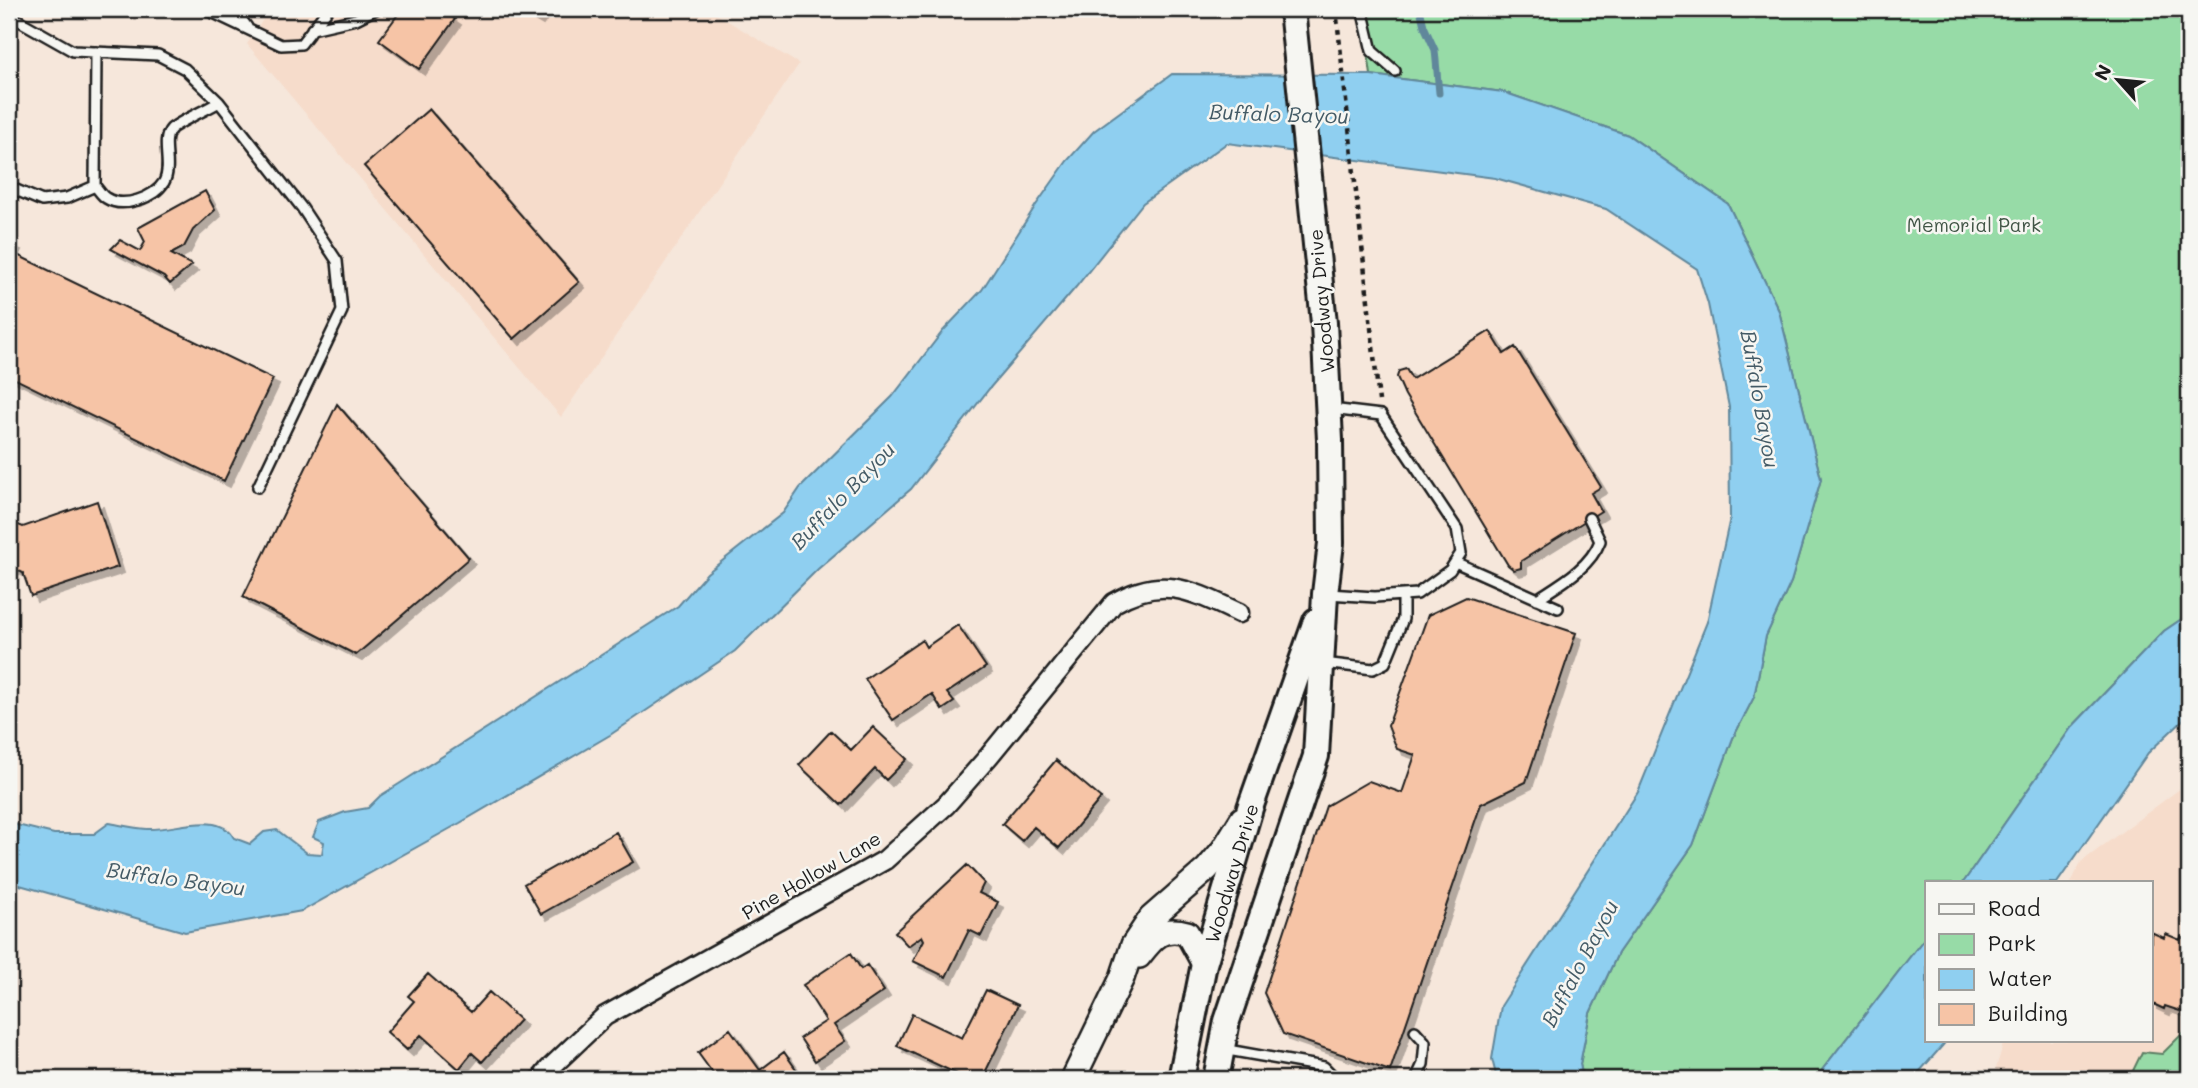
<svg xmlns="http://www.w3.org/2000/svg" width="2198" height="1088" font-family="Mali,sans-serif">
<style>
.built{fill:#f6dccb}
.green{fill:#97dba7;stroke:#5a7c62;stroke-width:2}
.water{fill:#8fcff0;stroke:#61879b;stroke-width:2}
.lines{fill:none;stroke-linecap:round;stroke-linejoin:round}
.stream{stroke:#61879b;stroke-width:7}
.building{fill:#f6c4a6;stroke:#1c1c1c;stroke-width:2;filter:url(#shadow)}
.service-casing{stroke:#1c1c1c;stroke-width:14}
.minor-casing{stroke:#1c1c1c;stroke-width:23}
.tertiary-casing{stroke:#1c1c1c;stroke-width:28}
.secondary-casing{stroke:#1c1c1c;stroke-width:30}
.path{stroke:#1c1c1c;stroke-width:4.5;stroke-dasharray:5 5;stroke-linecap:butt}
.service{stroke:#f6f6f2;stroke-width:9}
.minor{stroke:#f6f6f2;stroke-width:18}
.tertiary{stroke:#f6f6f2;stroke-width:23}
.secondary{stroke:#f6f6f2;stroke-width:24}
.labels{text-anchor:middle;dominant-baseline:central;stroke-width:5;stroke-linejoin:round;paint-order:stroke}
.park-label{font-size:19px;fill:#415546;stroke:#f6f6f2}
.street-label{font-size:19px;fill:#1c1c1c;stroke:#f6f6f2}
.water-label{font-size:21px;font-style:italic;fill:#445b66;stroke:#f6f6f2}
</style>
<defs>
<filter id="shadow"><feDropShadow dx="6" dy="6" stdDeviation="0" flood-color="#0004"/></filter>
</defs>
<rect width="100%" height="100%" fill="#f6e7db"/>
<filter id="ink" filterUnits="userSpaceOnUse"><feTurbulence type="fractalNoise" baseFrequency=".0143" numOctaves="2"/><feDisplacementMap in="SourceGraphic" scale="14" xChannelSelector="R" yChannelSelector="G"/><feConvolveMatrix kernelMatrix="1 2 1 2 8 2 1 2 1" color-interpolation-filters="sRGB"/></filter>
<g filter="url(#ink)">
<path class="built" d="M270,9H708L799,64L561,417L247,44Z
M2189,782V1079H1993L2004,1041H2151V883H2071L2081,862Z"/>
<path class="green" d="M1362,9H2189V614L2164,631L2071,728L1963,883H1927V935L1815,1079H1583L1580,1064L1590,1013L1618,953L1693,845L1733,738L1754,697L1766,636L1791,582L1821,479L1779,311L1728,204L1628,135L1503,92L1371,75Z
M2186,1030L2189,1039V1079H2129L2142,1052L2162,1054Z"/>
<path class="water" d="M1172,74L1371,75L1503,92L1628,135L1728,204L1779,311L1821,479L1791,582L1766,636L1754,697L1733,738L1693,845L1618,953L1590,1013L1580,1064L1583,1079H1497L1492,1059L1501,1006L1638,792L1707,622L1730,518L1729,407L1708,304L1697,269L1606,209L1495,178L1227,143L1143,203L1076,287L989,389L911,489L818,569L735,651L610,735L460,823L302,911L185,932L9,882V823L54,834H94L109,823C121,825 134,828 147,829C173,831 219,810 234,838L250,844L264,832L277,830L307,853L322,854L324,842L313,837L319,822L345,812L368,808L380,796L399,784L678,606L707,573L783,513L800,488L892,397L943,331L982,290L1036,205L1067,161L1094,131Z
M2189,614V714L2148,753L2057,883H1963L2071,728L2164,631Z
M1927,935V1041H1946L1943,1045L1913,1079H1815Z"/>
<g class="lines">
<path class="stream" d="M1420,9L1424,26L1435,50L1439,93"/>
</g>
<path class="building" d="M402,9H440L455,19L419,69L379,40Z
M520,9H544L537,19Z
M429,109L579,282L514,339L364,166Z
M205,191L215,210L193,230L184,247L171,254L192,265L170,284L164,277L111,249L120,240L140,251L145,242L138,228Z
M9,242L15,244L11,252L273,379L224,481L9,376Z
M1490,331L1504,354L1515,347L1601,487L1591,493L1601,511L1521,561V568L1514,570L1508,565L1405,395L1397,377L1399,371L1406,369L1412,379Z
M337,404L469,558L356,655L243,597Z
M97,501L118,567L31,596L23,573L9,566V521L23,527Z
M1466,597L1576,633L1526,782L1481,804L1390,1071L1283,1034L1264,993L1326,806L1369,781L1402,793L1415,755L1397,749L1388,726L1428,615Z
M958,625L986,667L947,693L954,702L942,710L932,694L893,720L865,679L922,640L926,647Z
M873,727L907,759L886,780L875,769L841,805L799,765L831,731L851,750Z
M1056,760L1101,798L1059,848L1034,827L1022,841L1002,824Z
M616,832L633,862L541,914L524,884Z
M967,865L984,883L979,893L998,902L981,936L969,930L946,977L913,961L924,940L922,936L908,946L895,932Z
M2151,932L2164,938L2166,934L2180,940L2181,937L2189,941V1014L2165,1006L2164,1009L2151,1003Z
M851,953L861,969L867,965L884,991L834,1025L845,1041L815,1061L800,1038L826,1021L803,985Z
M428,974L471,1012L489,992L520,1020L482,1062L472,1053L459,1069L421,1035L407,1050L387,1032L414,1001L408,996Z
M986,990L1018,1005L982,1079H968L897,1046L912,1014L962,1038Z
M730,1029L760,1070L784,1052L798,1072L788,1079H717L698,1053Z
M355,1071L371,1079H351Z"/>
<g class="lines">
<defs>
<path id="service" d="M205,9L281,45L301,44L328,9
M234,9L247,27
M1362,9L1372,51L1395,71
M9,15L73,51L158,55L185,69L219,102L302,208L337,261L342,311L258,487
M312,29L356,19L376,9
M96,52L95,186C98,189 102,196 106,198C123,209 154,198 164,182C173,165 160,141 171,129C177,123 210,108 219,102
M9,187L42,201L67,198L95,186
M1455,562L1558,608
M1328,594L1375,597L1417,594L1450,570L1461,553L1457,529L1381,415L1331,409
M1537,599C1560,584 1590,568 1600,541L1589,518
M1323,663L1373,669L1385,663L1403,619V595
M1415,1031L1425,1042L1423,1064L1416,1079
M1222,1049L1324,1067L1336,1079"/>
<path id="minor" d="M541,1079L549,1069L605,1016L885,860L946,805L989,756L1114,603C1163,574 1192,591 1239,613"/>
<path id="tertiary" d="M1139,956C1154,937 1162,926 1187,933L1204,964
M1073,1079L1122,978L1133,945L1151,918L1207,869L1223,850L1242,819"/>
<g id="secondary">
<path id="s1" d="M1181,1079L1204,964L1250,808L1316,621"/>
<path d="M1216,1079L1227,1021L1316,756L1325,594L1331,543L1330,440L1324,323L1292,9"/>
</g>
</defs>
<use href="#service" class="service-casing"/>
<use href="#minor" class="minor-casing"/>
<use href="#tertiary" class="tertiary-casing"/>
<use href="#secondary" class="secondary-casing"/>
<path class="path" d="M1336,9L1379,401"/>
<use href="#service" class="service"/>
<use href="#minor" class="minor"/>
<use href="#tertiary" class="tertiary"/>
<use href="#secondary" class="secondary"/>
</g>
</g>
<g class="labels">
<g class="park-label">
<text x="1974" y="224">Memorial Park</text>
</g>
<g class="street-label">
<text transform="translate(1321 301) rotate(-95)">Woodway Drive</text>
<text stroke="none"><textPath href="#s1" startOffset="212">Woodway Drive</textPath></text>
<text transform="translate(811 875) rotate(-30)">Pine Hollow Lane</text>
</g>
<g class="water-label">
<text transform="translate(1279 113) rotate(2)">Buffalo Bayou</text>
<text transform="translate(1761 399) rotate(80)">Buffalo Bayou</text>
<text transform="translate(842 495) rotate(-46)">Buffalo Bayou</text>
<text transform="translate(176 878) rotate(8)">Buffalo Bayou</text>
<text transform="translate(1579 963) rotate(-62)">Buffalo Bayou</text>
</g>
</g>
<rect width="2198" height="1088" fill="none" stroke="#f6f6f2" stroke-width="35"/>
<rect x="18" y="18" width="2163" height="1053" fill="none" stroke="#1c1c1c" stroke-width="2.5" filter="url(#ink)"/>
<rect x="1925" y="881" width="228" height="161" fill="#f6f6f2" stroke="#9f9f9c" stroke-width="2"/>
<rect x="1939" y="904" width="35" height="10" fill="#f6f6f2" stroke="#9f9f9c" stroke-width="2"/>
<text x="1988" y="916" font-size="21" fill="#1c1c1c">Road</text>
<rect x="1939" y="934" width="35" height="21" fill="#97dba7" stroke="#9f9f9c" stroke-width="2"/>
<text x="1988" y="951" font-size="21" fill="#1c1c1c">Park</text>
<rect x="1939" y="969" width="35" height="21" fill="#8fcff0" stroke="#9f9f9c" stroke-width="2"/>
<text x="1988" y="986" font-size="21" fill="#1c1c1c">Water</text>
<rect x="1939" y="1004" width="35" height="21" fill="#f6c4a6" stroke="#9f9f9c" stroke-width="2"/>
<text x="1988" y="1021" font-size="21" fill="#1c1c1c">Building</text>
<g transform="translate(2118 80) rotate(297)" stroke="#f6f6f2" stroke-width="5" paint-order="stroke">
<path d="M0-5L12 26L0 18L-12 26Z" fill="#1c1c1c"/>
<text y="-10" font-size="19" font-weight="bold" text-anchor="middle" fill="#1c1c1c">N</text>
</g>
</svg>
